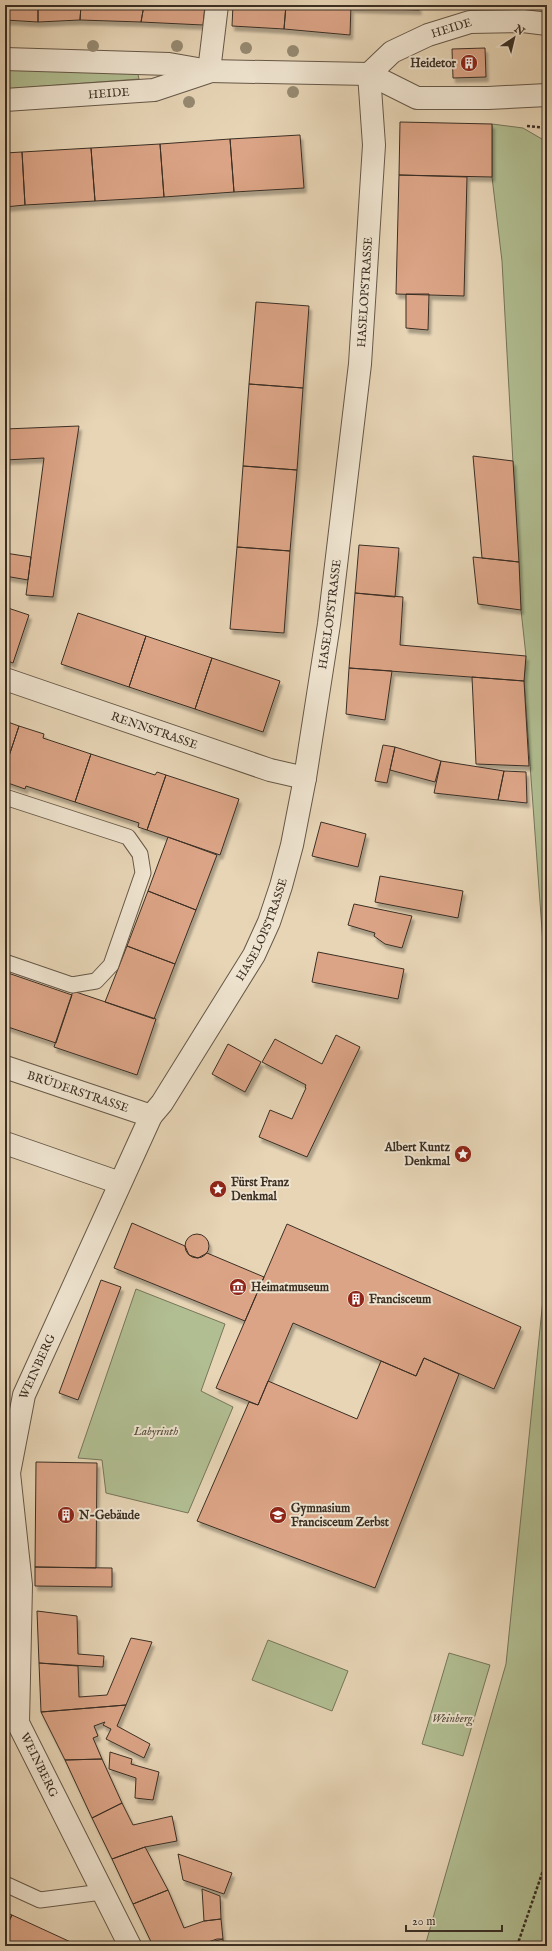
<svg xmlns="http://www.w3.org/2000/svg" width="552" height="1951" font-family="'IM FELL English',serif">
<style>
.green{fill:#b1be92;stroke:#76765b}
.building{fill:#dba486;stroke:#3b2f24;filter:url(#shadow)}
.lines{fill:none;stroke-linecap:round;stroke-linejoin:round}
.service-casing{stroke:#665848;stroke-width:17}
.minor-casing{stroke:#665848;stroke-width:24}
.path{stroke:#3b2f24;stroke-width:2.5;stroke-dasharray:3 2;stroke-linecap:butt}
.service{stroke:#efe4d0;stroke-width:15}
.minor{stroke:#efe4d0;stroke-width:22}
.tree{fill:#968a72}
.labels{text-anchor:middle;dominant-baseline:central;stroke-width:4;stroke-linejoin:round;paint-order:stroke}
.street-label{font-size:12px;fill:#3b2f24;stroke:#efe4d0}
.poi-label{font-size:12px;font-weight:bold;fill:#3b2f24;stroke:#efe4d0;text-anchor:start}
.park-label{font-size:12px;font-style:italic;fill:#534c3a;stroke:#efe4d0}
</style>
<defs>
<filter id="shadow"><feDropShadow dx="2.5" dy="4.5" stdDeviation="1" flood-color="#0004"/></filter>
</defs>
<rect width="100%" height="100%" fill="#e7d5b6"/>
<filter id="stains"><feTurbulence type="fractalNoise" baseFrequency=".005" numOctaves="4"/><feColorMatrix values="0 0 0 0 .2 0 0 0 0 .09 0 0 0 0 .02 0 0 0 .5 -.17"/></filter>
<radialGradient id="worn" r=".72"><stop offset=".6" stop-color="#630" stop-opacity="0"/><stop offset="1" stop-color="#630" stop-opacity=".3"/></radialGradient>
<path class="green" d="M5,68L137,70L139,79L5,89Z
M492,124L523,128L547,142V999L524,681L526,656L521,610L502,261L492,177Z
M547,1260V1946H425L506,1664Z
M136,1289L225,1324L201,1391L233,1407L188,1513L106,1493L102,1460L78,1458Z
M268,1640L348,1671L332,1711L252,1680Z
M449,1653L490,1665L463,1756L422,1744Z"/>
<path class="building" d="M5,5H38V22L5,20Z
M38,5H81L80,20L38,22Z
M81,5H144L141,22L80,20Z
M144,5H205L203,25L141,22Z
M233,5H286L284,29L232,26Z
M286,5H351L350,35L284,29Z
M351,5H418L419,10L351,8Z
M485,48L486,77L453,78L452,49Z
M400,122L492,124V177L399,175Z
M300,135L304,188L234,192L230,139Z
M230,139L234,192L164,197L160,144Z
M160,144L164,197L95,201L91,148Z
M91,148L95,201L25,205L22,152Z
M22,152L25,205L5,207V153Z
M399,175L467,177L464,296L396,294Z
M406,294H429L428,330L406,328Z
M256,302L309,306L303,388L249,384Z
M249,384L303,388L297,470L243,466Z
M79,426L53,597L26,595L44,458L5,460V429Z
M473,456L513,461L519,562L482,558Z
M243,466L297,470L290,551L237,547Z
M359,545L399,548L395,597L355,593Z
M237,547L290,551L284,633L230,629Z
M5,553L31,557L28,580L5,576Z
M473,557L519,562L521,610L478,604Z
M355,593L403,597L400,645L526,656L524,681L349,668Z
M5,607L29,615L13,663L5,660Z
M78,613L146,636L129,687L61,664Z
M146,636L212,658L195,709L129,687Z
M212,658L280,681L263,732L195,709Z
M349,668L392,671L385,720L346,714Z
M472,677L524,681L529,766L476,764Z
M5,721L19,726L5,768Z
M19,726L44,734L43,738L91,754L75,802L26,786L25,789L5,782V768Z
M383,745L395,747L387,783L375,781Z
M395,747L441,761L435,782L390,770Z
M91,754L155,775L157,772L166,775L147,830L138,827L139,823L75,802Z
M441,761L504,771L498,800L434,793Z
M504,771L526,772L527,803L498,800Z
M166,775L239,799L220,855L147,830Z
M321,822L366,834L358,867L312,856Z
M168,837L217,855L196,910L148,891Z
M380,876L463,891L458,918L375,902Z
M148,891L196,910L175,964L127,946Z
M354,904L412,916L402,948L385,944L374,936L375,933L348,925Z
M127,946L175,964L154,1019L105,1002Z
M318,952L404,969L398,999L312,982Z
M5,972L72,995L56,1043L5,1026Z
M73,991L156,1019L137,1075L54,1047Z
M336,1035L360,1047L307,1157L259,1137L270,1110L292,1119L306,1088L305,1087L306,1085L262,1062L275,1039L322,1064Z
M228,1044L261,1062L245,1092L212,1074Z
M132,1223L185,1246L189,1255L198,1258L207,1253L264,1277L245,1321L114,1268Z
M287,1224L521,1327L494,1389L424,1358L416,1376L293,1323L258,1405L216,1388Z
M185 1246a12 12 0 1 1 24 0a12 12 0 1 1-24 0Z
M101,1280L121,1287L78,1400L59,1393Z
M424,1358L459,1374L375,1588L197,1521L249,1402L258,1405L268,1381L357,1419L381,1361L416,1376Z
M36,1462L97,1463L96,1568L35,1567Z
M35,1567L112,1568V1587L35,1586Z
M37,1611L77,1616L78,1654L104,1656L103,1667L39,1663Z
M131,1638L152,1642L126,1705L41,1712L39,1663L78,1666L79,1697L107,1695Z
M126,1705L117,1726L150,1744L144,1758L106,1739L111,1729L103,1725L105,1722L94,1726L98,1736L93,1738L102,1759L65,1760L41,1712Z
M110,1752L132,1759L131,1764L159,1772L153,1800L135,1798L136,1778L109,1769Z
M102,1759L122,1803L92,1818L65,1760Z
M122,1803L133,1825L172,1816L177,1841L145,1847L112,1859L92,1818Z
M145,1847L168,1890L133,1904L112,1859Z
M178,1854L232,1873L224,1894L183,1880Z
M202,1889L220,1896L221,1919L204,1921Z
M168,1890L184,1928L204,1921L221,1919L223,1939L196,1946H153L133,1904Z
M5,1912L12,1915L5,1929Z
M12,1915L75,1944L74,1946H5V1929Z
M217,1939H223V1946H196Z"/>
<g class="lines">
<defs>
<path id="service" d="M5,797L128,837L140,854L143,873L111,965L96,981L72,985L5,962
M5,1884L40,1900L102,1892"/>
<g id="minor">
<path d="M5,59L169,64L209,71L369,74L417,98H488L547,95"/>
<path d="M209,71L217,5"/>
<path id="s1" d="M369,74L392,52L428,35L470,22L523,21L547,24"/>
<path id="s2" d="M5,100L154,90L208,72"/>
<path id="s3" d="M5,679L270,770L305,778"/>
<path id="s4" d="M5,1067L151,1116"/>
<path d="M5,1143L120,1183"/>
<path id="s5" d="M130,1946L18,1723L21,1585L9,1473L24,1395L151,1116L162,1103L254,955L269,922L281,886L292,845L305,778L329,624L360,364L374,145L369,74"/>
</g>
</defs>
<use href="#service" class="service-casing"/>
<use href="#minor" class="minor-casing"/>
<path class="path" d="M527,126L547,128
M517,1946L547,1859"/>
<use href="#service" class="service"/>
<use href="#minor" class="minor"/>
</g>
<g class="tree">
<circle cx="93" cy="46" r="6"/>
<circle cx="177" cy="46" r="6"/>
<circle cx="246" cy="48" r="6"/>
<circle cx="293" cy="51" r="6"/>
<circle cx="293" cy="92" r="6"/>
<circle cx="189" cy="102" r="6"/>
</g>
<defs>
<symbol id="building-disc" viewBox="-11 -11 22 22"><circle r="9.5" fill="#8f2418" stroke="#efe4d0"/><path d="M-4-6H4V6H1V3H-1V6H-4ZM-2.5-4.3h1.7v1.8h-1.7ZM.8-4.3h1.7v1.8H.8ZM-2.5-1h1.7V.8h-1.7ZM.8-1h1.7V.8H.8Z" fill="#fff"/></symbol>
<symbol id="sight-disc" viewBox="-11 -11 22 22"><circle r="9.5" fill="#8f2418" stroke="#efe4d0"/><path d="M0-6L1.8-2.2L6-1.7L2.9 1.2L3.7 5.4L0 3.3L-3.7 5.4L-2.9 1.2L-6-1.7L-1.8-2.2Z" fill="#fff"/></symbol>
<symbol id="museum-disc" viewBox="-11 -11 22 22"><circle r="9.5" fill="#8f2418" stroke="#efe4d0"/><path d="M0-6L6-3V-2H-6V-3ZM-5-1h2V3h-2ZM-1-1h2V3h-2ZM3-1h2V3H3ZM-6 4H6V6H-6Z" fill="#fff"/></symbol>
<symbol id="school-disc" viewBox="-11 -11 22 22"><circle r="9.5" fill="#8f2418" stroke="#efe4d0"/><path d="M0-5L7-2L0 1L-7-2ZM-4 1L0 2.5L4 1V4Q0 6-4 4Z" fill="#fff"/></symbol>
</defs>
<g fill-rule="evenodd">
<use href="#building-disc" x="459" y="53" width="20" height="20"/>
<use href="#sight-disc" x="453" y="1144" width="20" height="20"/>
<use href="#sight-disc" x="208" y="1179" width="20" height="20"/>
<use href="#museum-disc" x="228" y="1277" width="20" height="20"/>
<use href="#building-disc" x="346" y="1289" width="20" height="20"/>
<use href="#building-disc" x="56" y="1505" width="20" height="20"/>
<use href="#school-disc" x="268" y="1505" width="20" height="20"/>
</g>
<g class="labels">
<g class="street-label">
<text stroke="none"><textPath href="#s1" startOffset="96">HEIDE</textPath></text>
<text stroke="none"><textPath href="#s2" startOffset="104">HEIDE</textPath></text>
<text stroke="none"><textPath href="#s5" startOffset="1752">HASELOPSTRASSE</textPath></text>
<text stroke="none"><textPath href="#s5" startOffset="1428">HASELOPSTRASSE</textPath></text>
<text stroke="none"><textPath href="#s3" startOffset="158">RENNSTRASSE</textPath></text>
<text stroke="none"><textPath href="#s5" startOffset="1104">HASELOPSTRASSE</textPath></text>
<text stroke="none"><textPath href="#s4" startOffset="77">BRÜDERSTRASSE</textPath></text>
<text stroke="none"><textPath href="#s5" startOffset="611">WEINBERG</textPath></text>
<text transform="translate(39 1765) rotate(64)">WEINBERG</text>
</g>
<g class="poi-label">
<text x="456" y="63" text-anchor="end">Heidetor</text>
<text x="450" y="1147" text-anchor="end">Albert Kuntz<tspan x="450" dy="14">Denkmal</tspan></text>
<text x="231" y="1182">Fürst Franz<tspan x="231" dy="14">Denkmal</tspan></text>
<text x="251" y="1287">Heimatmuseum</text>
<text x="369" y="1299">Francisceum</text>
<text x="291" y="1508">Gymnasium<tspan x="291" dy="14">Francisceum Zerbst</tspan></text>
<text x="79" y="1515">N-Gebäude</text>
</g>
<g class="park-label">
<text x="156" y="1431">Labyrinth</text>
<text x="452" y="1718">Weinberg</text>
</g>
</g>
<rect width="552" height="1951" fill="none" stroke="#e7d5b6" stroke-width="20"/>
<rect x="6" y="6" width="540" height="1939" fill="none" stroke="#3b2f24" stroke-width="2"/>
<rect x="10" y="10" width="532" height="1931" fill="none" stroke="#3b2f24"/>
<g transform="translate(514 38) rotate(35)" stroke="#efe4d0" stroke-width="3" paint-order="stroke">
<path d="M0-3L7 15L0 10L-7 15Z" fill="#3b2f24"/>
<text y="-6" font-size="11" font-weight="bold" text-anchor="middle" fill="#3b2f24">N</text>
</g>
<path d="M406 1925v6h96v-6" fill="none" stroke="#3b2f24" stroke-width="2"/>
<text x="412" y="1925" font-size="12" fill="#3b2f24" stroke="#efe4d0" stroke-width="3" paint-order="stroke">20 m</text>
<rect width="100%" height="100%" filter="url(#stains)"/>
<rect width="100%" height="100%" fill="url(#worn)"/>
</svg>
